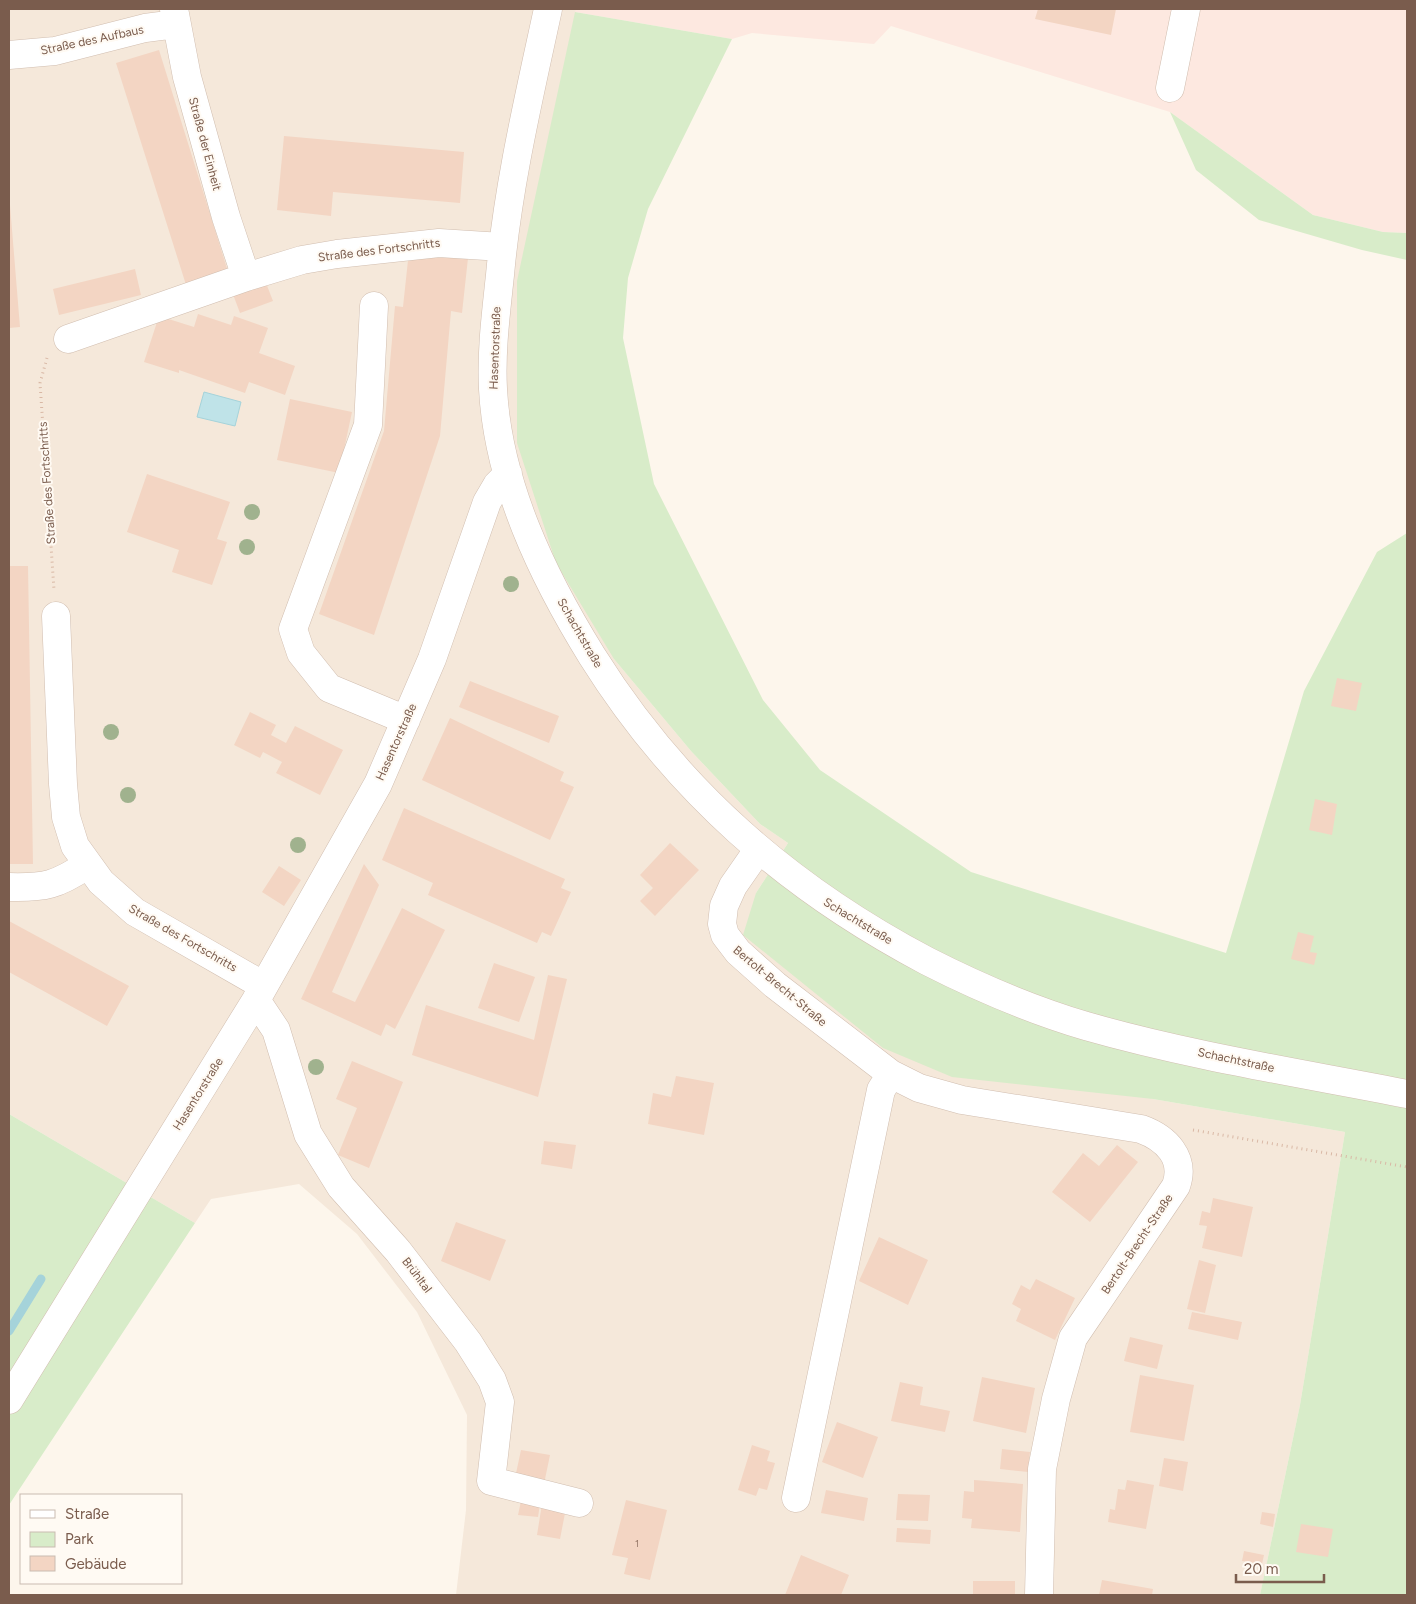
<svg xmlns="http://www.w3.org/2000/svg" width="1416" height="1604" font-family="Figtree,sans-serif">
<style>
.residential{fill:#f5e8da}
.commercial{fill:#fde8e0}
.green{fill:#d8ecc9}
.water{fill:#bfe3e8;stroke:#a5d3da}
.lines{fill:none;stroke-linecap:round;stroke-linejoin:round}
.stream{stroke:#a5d3da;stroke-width:9}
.building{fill:#f3d5c3}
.minor-casing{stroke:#d1beb0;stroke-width:29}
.path{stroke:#d9b8a5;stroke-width:3;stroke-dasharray:1 4;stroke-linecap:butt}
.minor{stroke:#fff;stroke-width:28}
.tree{fill:#a0b28e}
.labels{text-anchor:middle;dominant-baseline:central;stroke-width:4;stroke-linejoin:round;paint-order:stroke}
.number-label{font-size:10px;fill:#987a6a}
.street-label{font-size:12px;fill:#7a5c4d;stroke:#fffaf3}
</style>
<rect width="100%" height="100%" fill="#fdf6ec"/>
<path class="residential" d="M9,9H576L614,659L691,751L760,824L788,843L756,893L1153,1099L1345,1132L1300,1405L1260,1595H456L466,1510L467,1415L417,1312L357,1234L299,1184L211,1199L195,1223L9,1114Z"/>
<path class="commercial" d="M576,9H1407V233L1383,232L1313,215L1170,112L891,26L874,44L752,33L732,39L575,12Z"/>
<path class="green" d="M575,12L732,39L648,209L628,278L623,338L654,484L763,700L820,770L971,872L1226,953L1304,691L1377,552L1407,533V1595H1260L1300,1405L1345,1132L1153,1099L952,1077L883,1048L743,935L756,893L788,843L760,824L691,751L614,659L556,563L517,443V281Z
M1170,112L1313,215L1383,232L1407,233V260L1362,250L1259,220L1196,170Z
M9,1114L195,1223L9,1505Z"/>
<path class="water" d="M204,392L241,402L235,426L197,417Z"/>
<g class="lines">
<path class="stream" d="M9,1331L41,1279"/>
</g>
<path class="building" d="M1038,9H1116L1111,35L1035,19Z
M159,50L229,275L187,288L116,63Z
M284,136L464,152L460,203L333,192L331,216L277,210Z
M9,193L20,327L9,328Z
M409,251L468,258L462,313L451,311L440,436L374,635L319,614L384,431L395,306L403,307Z
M135,269L141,295L59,315L53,289Z
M264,278L273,301L240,313L231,289Z
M198,314L231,325L234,316L268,328L259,353L295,366L285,395L249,382L245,393L179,370V373L144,362L159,316L194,327Z
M290,399L352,412L339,473L277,460Z
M147,474L230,502L217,539L227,542L212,585L172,572L179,550L127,532Z
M9,566H28L33,864H9Z
M1337,678L1362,683L1356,711L1331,706Z
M470,681L559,716L549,743L459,707Z
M250,712L276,725L271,735L286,743L295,726L343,750L320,795L276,773L282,762L263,752L260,758L234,745Z
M450,718L564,772L560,781L574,787L550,840L422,780Z
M1315,799L1337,804L1332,835L1309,830Z
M404,808L565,879L561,888L571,892L551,936L542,932L537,943L428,895L433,883L382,860Z
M670,843L699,870L655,916L640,901L653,888L640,875Z
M364,864L379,885L332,992L355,1002L402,908L445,930L395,1029L386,1024L381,1036L301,999Z
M279,866L301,880L284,906L262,892Z
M9,921L129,986L107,1026L9,972Z
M1298,932L1314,936L1310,952L1317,953L1314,965L1291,959Z
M494,963L535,977L519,1022L478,1008Z
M548,975L567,979L538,1097L412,1055L426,1005L534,1040Z
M352,1061L403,1082L369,1168L338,1155L357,1108L336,1099Z
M676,1076L714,1083L704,1135L648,1124L653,1093L671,1097Z
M544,1141L576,1145L572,1169L541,1164Z
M1117,1145L1138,1162L1090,1222L1052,1192L1083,1153L1099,1166Z
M1213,1198L1253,1207L1242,1257L1202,1248L1207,1226L1199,1225L1202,1211L1210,1213Z
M456,1222L506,1240L490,1281L441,1261Z
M879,1237L928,1260L908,1305L859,1281Z
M1199,1260L1216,1265L1205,1313L1187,1309Z
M1036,1279L1075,1298L1055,1340L1016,1321L1021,1309L1012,1304L1021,1285L1030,1290Z
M1192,1312L1242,1322L1238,1340L1188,1329Z
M1130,1337L1163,1345L1157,1369L1124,1361Z
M1140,1375L1194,1385L1184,1441L1130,1432Z
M982,1377L1035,1388L1026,1433L973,1421Z
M900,1382L923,1387L920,1405L950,1411L945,1432L891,1421Z
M837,1422L878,1437L863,1478L822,1462Z
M752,1445L770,1451L767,1461L775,1463L767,1490L759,1488L756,1496L738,1490Z
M1002,1449L1030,1452L1028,1472L1000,1469Z
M521,1450L550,1455L544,1484L515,1478Z
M1164,1458L1188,1462L1183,1491L1159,1486Z
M974,1480L1023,1484L1020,1532L971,1528L972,1519L962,1518L964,1491L974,1492Z
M1127,1480L1154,1485L1146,1529L1108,1522L1110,1509L1115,1510L1118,1489L1125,1490Z
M826,1490L868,1498L864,1521L821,1513Z
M898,1494L930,1495L928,1521L896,1520Z
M626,1500L667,1510L650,1580L624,1574L628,1558L612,1555Z
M521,1501L540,1504L538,1517L518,1515Z
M542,1504L566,1508L560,1539L537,1535Z
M1262,1512L1275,1514L1273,1527L1260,1524Z
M1301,1524L1333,1529L1328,1557L1296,1552Z
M897,1528L931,1530L930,1544L896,1542Z
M1244,1551L1264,1555L1262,1564L1242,1561Z
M801,1555L849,1575L841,1595H785Z
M1102,1580L1153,1589L1152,1595H1099Z
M973,1581H1015V1595H973Z"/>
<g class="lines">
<defs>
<path id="minor" d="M174,9L187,77L226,217L246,277
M548,9C529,97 508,185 500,275C496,313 491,351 493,389C498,484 543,577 592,656C676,790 787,887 927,961C978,987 1032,1010 1086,1026C1191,1056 1300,1073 1407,1094
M9,55L55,51L145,28L176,24
M1170,88L1186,9
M374,306L368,425L293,629L301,653L329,688L406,720
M68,339L246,277L302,260L337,254L439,243L502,247
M56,616L63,784L66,817L75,846L101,882L135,912L264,986
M758,850L733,886L724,906L722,924L725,935L738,952L775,985L891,1074L919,1088L962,1100L1141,1129C1166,1138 1186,1158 1176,1186L1073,1338L1056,1399L1042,1469L1039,1595
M9,887C45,888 57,885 87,865
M256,1000L276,1030L308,1134L341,1187L398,1251L468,1342L492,1380L500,1402L491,1481L579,1503
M9,1400L256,1000L378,784L432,659L487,502L497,485L508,474
M796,1498L881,1090L891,1074"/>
</defs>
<use href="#minor" class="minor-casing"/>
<path class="path" d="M47,358L40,383L54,590
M1193,1130L1407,1167"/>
<use href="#minor" class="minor"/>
</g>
<g class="tree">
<circle cx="252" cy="512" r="8"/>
<circle cx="247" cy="547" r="8"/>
<circle cx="511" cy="584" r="8"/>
<circle cx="111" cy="732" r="8"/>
<circle cx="128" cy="795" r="8"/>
<circle cx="298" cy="845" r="8"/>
<circle cx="316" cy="1067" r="8"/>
</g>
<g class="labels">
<g class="number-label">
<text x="637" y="1543">1</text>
</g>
<g class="street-label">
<text transform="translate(92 40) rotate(-12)">Straße des Aufbaus</text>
<text transform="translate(205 144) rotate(75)">Straße der Einheit</text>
<text transform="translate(379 250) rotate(-7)">Straße des Fortschritts</text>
<text transform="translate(495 348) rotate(-88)">Hasentorstraße</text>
<text transform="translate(47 483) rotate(-94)">Straße des Fortschritts</text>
<text transform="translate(580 633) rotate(60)">Schachtstraße</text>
<text transform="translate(396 742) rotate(-66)">Hasentorstraße</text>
<text transform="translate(858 921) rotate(31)">Schachtstraße</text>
<text transform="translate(183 938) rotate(30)">Straße des Fortschritts</text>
<text transform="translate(780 986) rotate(40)">Bertolt-Brecht-Straße</text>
<text transform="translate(1236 1060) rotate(12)">Schachtstraße</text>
<text transform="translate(198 1094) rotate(-58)">Hasentorstraße</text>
<text transform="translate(1137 1244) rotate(-56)">Bertolt-Brecht-Straße</text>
<text transform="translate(417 1275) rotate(53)">Brühltal</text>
</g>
</g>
<rect width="1416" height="1604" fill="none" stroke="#7a5c4d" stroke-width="20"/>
<rect x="20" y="1494" width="162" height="90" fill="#fffaf3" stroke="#cabbb1"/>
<rect x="30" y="1510" width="25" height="8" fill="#ffffff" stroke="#cabbb1"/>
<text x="65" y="1519" font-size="15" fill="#7a5c4d">Straße</text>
<rect x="30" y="1532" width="25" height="15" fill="#d8ecc9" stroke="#cabbb1"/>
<text x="65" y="1544" font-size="15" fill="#7a5c4d">Park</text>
<rect x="30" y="1556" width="25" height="15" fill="#f3d5c3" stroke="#cabbb1"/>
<text x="65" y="1569" font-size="15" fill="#7a5c4d">Gebäude</text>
<path d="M1236 1574v8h88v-8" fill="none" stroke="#7a5c4d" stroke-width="2.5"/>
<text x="1244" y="1574" font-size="15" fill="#7a5c4d" stroke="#fffaf3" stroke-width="4" paint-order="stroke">20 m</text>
</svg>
